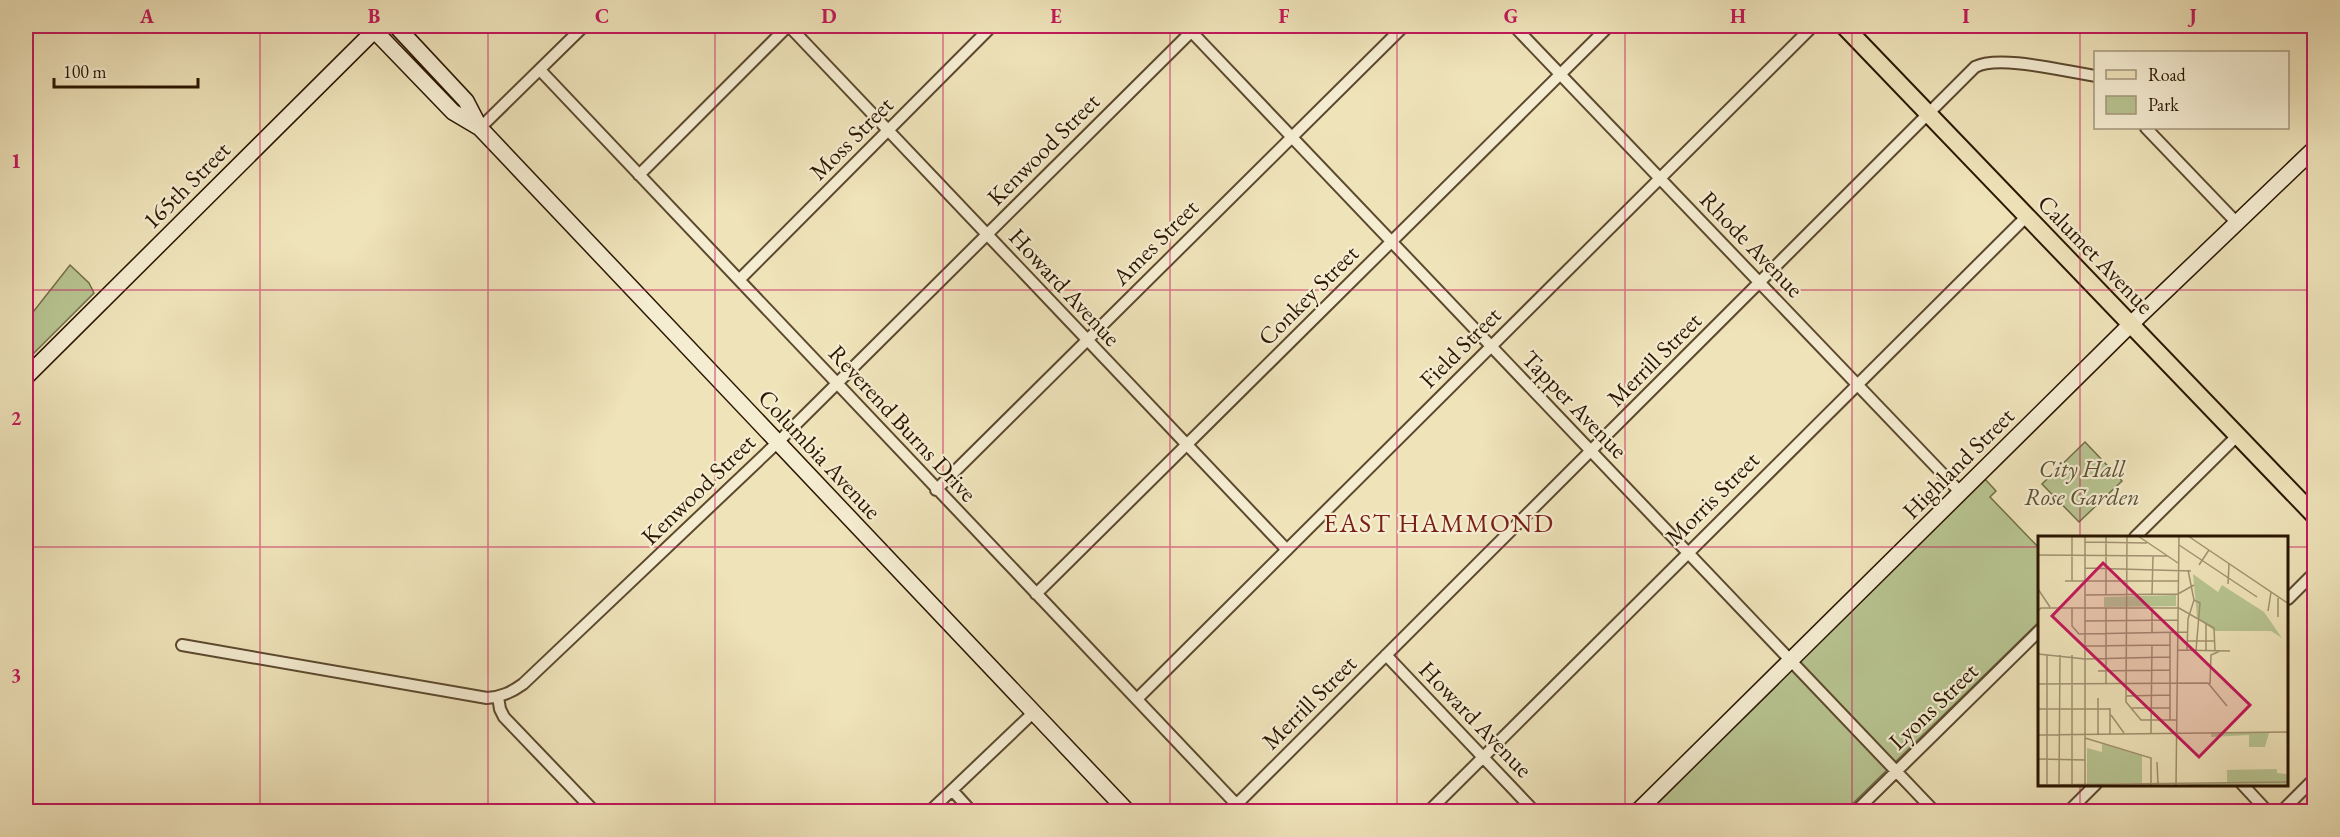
<svg xmlns="http://www.w3.org/2000/svg" width="2340" height="837" font-family="'EB Garamond',serif">
<style>
.green{fill:#b7c491;stroke:#716d48;stroke-width:1.5}
.lines{fill:none;stroke-linecap:round;stroke-linejoin:round}
.street-casing{stroke:#5c492e;stroke-width:14}
.secondary-casing{stroke:#2b1600;stroke-width:18}
.primary-casing{stroke:#2b1600;stroke-width:20}
.street{stroke:#f5edd2;stroke-width:10}
.secondary{stroke:#f5edd2;stroke-width:15}
.primary{stroke:#efe3ba;stroke-width:16}
.grid{fill:none;stroke:#c2185b;stroke-width:1.5;stroke-opacity:0.55}
.labels{text-anchor:middle;dominant-baseline:central;stroke-width:4.5;stroke-linejoin:round;paint-order:stroke}
.street-label{font-size:24px;fill:#2b1600;stroke:#f5edd2}
.park-label{font-size:24px;font-style:italic;fill:#5c5333;stroke:#f5edd2}
.neighbourhood-label{font-size:26px;letter-spacing:1.5px;fill:#7a1f14;stroke:#f5edd2}
.inset-road{fill:none;stroke:#a19170;stroke-width:1.5}
.view{fill:#c2185b;fill-opacity:0.15;stroke:#c2185b;stroke-width:3}
.inset-edge{fill:none;stroke:#2b1600;stroke-width:3}
.neatline{fill:none;stroke:#c2185b;stroke-width:2}
.grid-label{font-size:20px;text-anchor:middle;font-weight:bold;fill:#c2185b}
</style>
<rect width="100%" height="100%" fill="#efe3ba"/>
<filter id="stains"><feTurbulence type="fractalNoise" baseFrequency=".00333" numOctaves="4"/><feColorMatrix values="0 0 0 0 .2 0 0 0 0 .09 0 0 0 0 .02 0 0 0 .5 -.17"/></filter>
<radialGradient id="worn" r=".72"><stop offset=".6" stop-color="#630" stop-opacity="0"/><stop offset="1" stop-color="#630" stop-opacity=".3"/></radialGradient>
<path class="green" d="M70,265L89,283L94,293L26,361V321Z
M2085,442L2122,481L2079,522L2042,484Z
M1984,478L1996,491L1990,497L2040,549V621L1845,811L1648,812Z"/>
<g class="lines">
<defs>
<path id="street" d="M789,26L1287,550
M1186,26L1935,812
M1514,26L1960,492
M540,70L1236,804
M480,128L584,26
M2146,128L2237,223
M639,175L788,26
M739,280L992,26
M936,490L1404,26
M2135,537L2238,435
M1036,594L1609,26
M2288,599L2314,573
M182,645L487,698C502,697 512,692 523,684L778,442L1197,26
M1386,655L1535,812
M498,697L500,709L504,717L595,812
M1137,699L1813,26
M2242,784L2268,812
M952,790L972,812
M929,812L1034,712
M1229,812L1975,67C1999,54 2067,72 2096,76
M1428,812L2027,216
M1855,812L2040,630
M2068,812L2096,784
M2281,812L2314,779"/>
<path id="secondary" d="M370,26L453,112L480,128
M396,26L466,101L480,128L1128,812
M26,377L379,26
M1637,812L2131,324L2314,149"/>
<path id="primary" d="M1844,26L2314,515"/>
</defs>
<use href="#street" class="street-casing"/>
<use href="#secondary" class="secondary-casing"/>
<use href="#primary" class="primary-casing"/>
<use href="#street" class="street"/>
<use href="#secondary" class="secondary"/>
<use href="#primary" class="primary"/>
</g>
<path class="grid" d="M260,26V812M488,26V812M715,26V812M943,26V812M1170,26V812M1397,26V812M1625,26V812M1852,26V812M2080,26V537M26,290H2314M26,547H2040M2288,547H2314M2080,784V812"/>
<g class="labels">
<g class="street-label">
<text transform="translate(851 138) rotate(-45)">Moss Street</text>
<text transform="translate(1043 149) rotate(-45)">Kenwood Street</text>
<text transform="translate(186 185) rotate(-45)">165th Street</text>
<text transform="translate(1155 242) rotate(-45)">Ames Street</text>
<text transform="translate(1752 244) rotate(46)">Rhode Avenue</text>
<text transform="translate(2096 254) rotate(46)">Calumet Avenue</text>
<text transform="translate(1065 287) rotate(47)">Howard Avenue</text>
<text transform="translate(1308 295) rotate(-45)">Conkey Street</text>
<text transform="translate(1460 347) rotate(-45)">Field Street</text>
<text transform="translate(1654 359) rotate(-45)">Merrill Street</text>
<text transform="translate(1575 404) rotate(46)">Tapper Avenue</text>
<text transform="translate(903 423) rotate(47)">Reverend Burns Drive</text>
<text transform="translate(820 454) rotate(47)">Columbia Avenue</text>
<text transform="translate(1958 463) rotate(-45)">Highland Street</text>
<text transform="translate(698 489) rotate(-44)">Kenwood Street</text>
<text transform="translate(1712 498) rotate(-45)">Morris Street</text>
<text transform="translate(1309 702) rotate(-45)">Merrill Street</text>
<text transform="translate(1933 706) rotate(-44)">Lyons Street</text>
<text transform="translate(1476 719) rotate(46)">Howard Avenue</text>
</g>
<g class="park-label">
<text x="2082" y="468">City Hall<tspan x="2082" dy="28">Rose Garden</tspan></text>
</g>
<g class="neighbourhood-label">
<text x="1439" y="523">EAST HAMMOND</text>
</g>
</g>
<g transform="translate(2038 536)">
<rect width="250" height="250" fill="#efe3ba"/>
<path d="M155,38L180,56L184,49L226,76L244,102L233,95H177L159,82ZM138,59V70L66,71V61ZM173,197H231L227,211H211V199L173,201ZM64,208L104,220V247L49,248V212L64,216ZM239,233V237L249,238L250,250L140,249L189,246V234Z" fill="#b7c491"/>
<path class="inset-road" d="M89,0L88,166L103,184H139M100,0L140,27M150,0L251,68M47,6L109,7M141,9L219,61M0,19L129,20M161,29L171,14M47,32L153,35M27,45H140M34,45V0M190,48L191,28M0,53L12,71M68,58V0M114,58L115,20M47,59L140,58L156,49M156,64L162,67L158,114M34,72V90L41,98L149,96M0,75L3,72H141L176,92L177,115M230,75L233,56M240,81V62M47,85L140,84M114,96V71M149,105H177M47,110L132,109M139,114L192,115M149,114L150,83L156,64L150,34M168,114V87M0,118L47,123L132,121M60,135L132,134M0,148L170,147L189,170M68,148V72M172,148L173,119L182,115M88,160L132,159M60,162V198M72,172V198M94,172H132M0,173H72M73,179L86,197M132,184V96M113,197L114,109M0,199L251,196M47,202L113,222V249M0,223L47,224M119,226L120,248M0,249L251,246M9,249V119M34,249V119M138,249L141,0M21,250L22,119M47,250V0"/>
<path class="view" d="M65,27L212,169L161,221L14,80Z"/>
<rect width="250" height="250" class="inset-edge"/>
</g>
<rect width="2340" height="837" fill="none" stroke="#efe3ba" stroke-width="66"/>
<rect x="2094" y="51" width="195" height="78" fill="#f5edd2" stroke="#a4977e" stroke-width="1.5"/>
<rect x="2106" y="70" width="30" height="9" fill="#efe3ba" stroke="#a4977e" stroke-width="1.5"/>
<text x="2148" y="81" font-size="18" fill="#2b1600">Road</text>
<rect x="2106" y="96" width="30" height="18" fill="#b7c491" stroke="#a4977e" stroke-width="1.5"/>
<text x="2148" y="111" font-size="18" fill="#2b1600">Park</text>
<path d="M54 78v9h144v-9" fill="none" stroke="#2b1600" stroke-width="3"/>
<text x="63" y="78" font-size="18" fill="#2b1600" stroke="#f5edd2" stroke-width="4.5" paint-order="stroke">100 m</text>
<rect x="33" y="33" width="2274" height="771" class="neatline"/>
<g class="grid-label">
<text x="147" y="23">A</text>
<text x="374" y="23">B</text>
<text x="602" y="23">C</text>
<text x="829" y="23">D</text>
<text x="1056" y="23">E</text>
<text x="1284" y="23">F</text>
<text x="1511" y="23">G</text>
<text x="1738" y="23">H</text>
<text x="1966" y="23">I</text>
<text x="2193" y="23">J</text>
<text x="16" y="168">1</text>
<text x="16" y="425">2</text>
<text x="16" y="682">3</text>
</g>
<rect width="100%" height="100%" filter="url(#stains)"/>
<rect width="100%" height="100%" fill="url(#worn)"/>
</svg>
